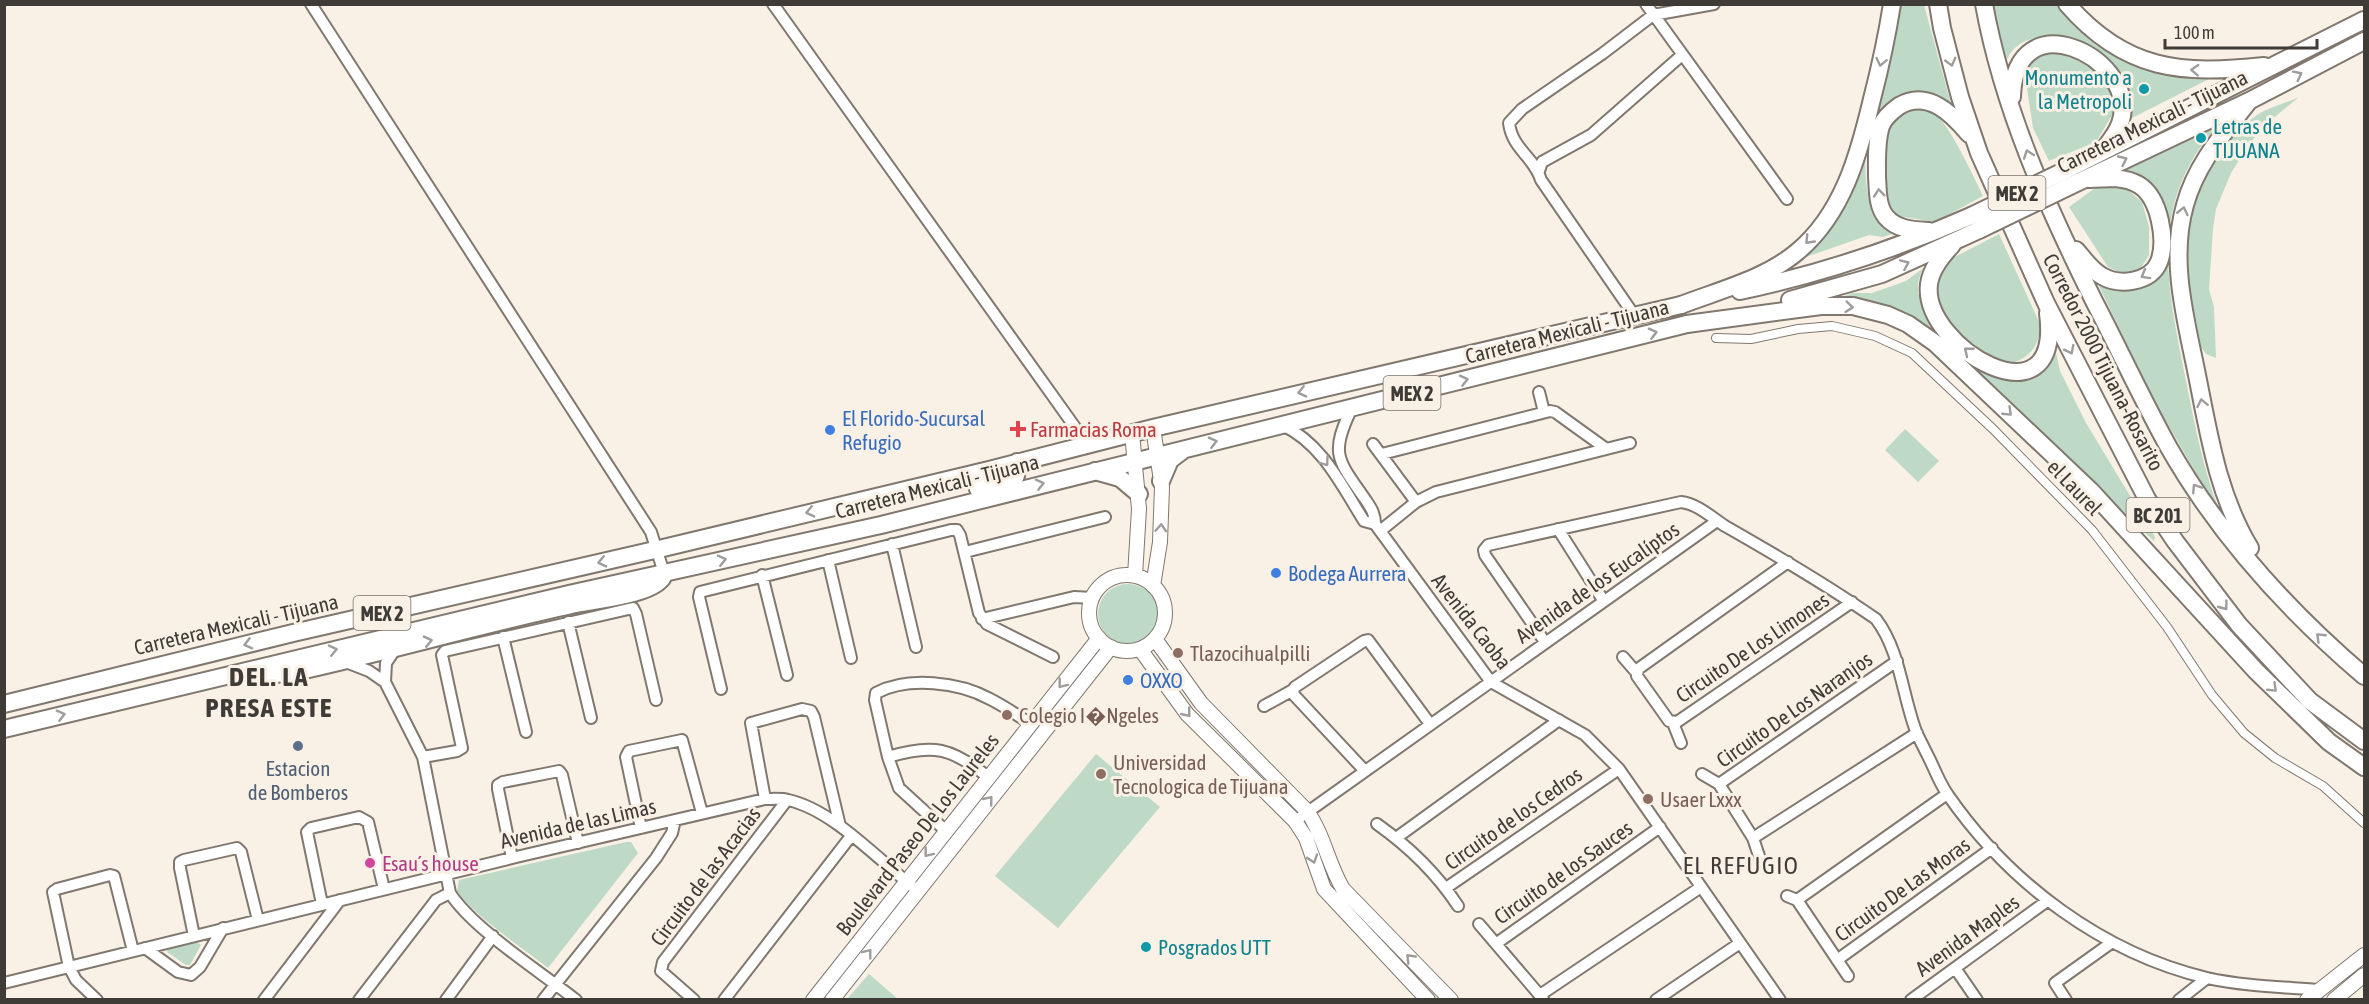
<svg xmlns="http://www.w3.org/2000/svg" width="2369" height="1004" font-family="'Asap Condensed',sans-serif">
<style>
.green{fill:#bedac6}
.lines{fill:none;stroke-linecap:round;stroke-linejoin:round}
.pedestrian-casing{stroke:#80786f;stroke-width:10}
.minor-casing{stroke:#80786f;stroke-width:14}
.tertiary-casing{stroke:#80786f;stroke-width:16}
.primary-casing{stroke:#80786f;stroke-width:20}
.trunk-casing{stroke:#80786f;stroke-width:20}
.pedestrian{stroke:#fff;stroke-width:8}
.minor{stroke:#fff;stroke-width:10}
.tertiary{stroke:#fff;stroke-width:14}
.primary{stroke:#fff;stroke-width:16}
.trunk{stroke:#fff;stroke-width:16}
.trunk-bridge-casing{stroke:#80786f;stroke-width:20;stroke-linecap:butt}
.trunk-bridge{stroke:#fff;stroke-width:16}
.oneway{stroke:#9f9d9b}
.culture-dot{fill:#0f9aa8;stroke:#f9f0e6;stroke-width:2}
.health-dot{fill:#e0444e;stroke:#f9f0e6;stroke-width:2}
.shop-dot{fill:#3f7fe0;stroke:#f9f0e6;stroke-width:2}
.education-dot{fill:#8d6e63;stroke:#f9f0e6;stroke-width:2}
.service-dot{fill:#5c6f8a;stroke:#f9f0e6;stroke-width:2}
.hotel-dot{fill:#d1479c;stroke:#f9f0e6;stroke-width:2}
.labels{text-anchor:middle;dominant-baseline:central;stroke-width:6;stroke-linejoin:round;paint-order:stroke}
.shield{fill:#f9f0e6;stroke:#77716c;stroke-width:1.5}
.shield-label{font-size:20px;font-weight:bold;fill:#3f3b37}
.culture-label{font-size:21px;fill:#0d838f;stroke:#f9f0e6;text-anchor:start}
.street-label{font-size:21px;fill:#3f3b37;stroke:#f9f0e6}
.shop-label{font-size:21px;fill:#366cbe;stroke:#f9f0e6;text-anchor:start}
.health-label{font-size:21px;fill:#be3a42;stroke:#f9f0e6;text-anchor:start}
.education-label{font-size:21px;fill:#785e54;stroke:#f9f0e6;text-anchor:start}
.service-label{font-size:21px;fill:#4e5e75;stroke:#f9f0e6}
.hotel-label{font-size:21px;fill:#b23c85;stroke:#f9f0e6;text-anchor:start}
.quarter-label{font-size:24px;letter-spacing:1.5px;fill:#3f3b37;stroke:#f9f0e6}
.district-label{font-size:27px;font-weight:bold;letter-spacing:1.5px;fill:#3f3b37;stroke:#f9f0e6}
</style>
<rect width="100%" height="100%" fill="#f9f0e6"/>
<path class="green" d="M1898,5H1924L1951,104C1927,84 1892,89 1875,116C1861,139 1861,208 1883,226C1886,229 1891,231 1895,233L1883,237L1869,235L1786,264L1850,187Z
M1991,5H2060L2104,43L2213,77L2126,121C2150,65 2031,0 2005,63Z
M2060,41L2111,84L2115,98L2114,112L2096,142L2049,161L2033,128L2025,75L2027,59Z
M2299,97L2266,124L2250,143L2231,173L2216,209L2213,229L2209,289L2214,307L2216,358L2206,354L2201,347C2196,317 2187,286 2185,256C2182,203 2213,145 2257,115C2269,107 2286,103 2299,97Z
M1914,108C1920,109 1927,108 1932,111C1948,121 1974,177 1983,196L1935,222L1897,216L1890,209L1884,193L1886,131L1891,119Z
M2218,125C2147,204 2167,286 2186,381C2195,427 2204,473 2222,518L2156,404L2096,280L2131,286L2165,246L2139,176L2121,170Z
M2110,186L2127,189L2142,202L2149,227V255L2140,269L2121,273L2108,267L2069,207L2095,188Z
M1999,234L2040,324C2041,346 2028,360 2007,364C1970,350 1941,324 1935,284L1947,261Z
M1922,269L1918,283V293L1928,320L1942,336L2022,375L2052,334L2060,371L2086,423L2155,537L2154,541L1940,340L1920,324L1883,304L1842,297L1853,293H1872L1906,281Z
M1905,429L1939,461L1918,482L1885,450Z
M1098 614a30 30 0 1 1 60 0a30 30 0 1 1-60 0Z
M1096,754L1160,807L1058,928L995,876Z
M626,842H631L638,853L548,968C523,948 474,916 457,891L459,880Z
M197,942L201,945L190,965H186L167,952L168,949Z
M869,974L898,999H847Z"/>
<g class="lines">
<defs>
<path id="pedestrian" d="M1716,338L1751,339L1798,329L1832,326L1875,336L1912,353L1993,429L2092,530L2167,627L2212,695L2244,733L2275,758L2323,786L2364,823"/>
<path id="minor" d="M311,4L651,532L664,573
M773,4L1087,444
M1646,4L1787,199
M1539,171L1542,162L1591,135L1682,55
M1634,315L1541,180C1535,158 1512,149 1509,123L1522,109L1602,54L1653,15L1714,4
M1539,392L1544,412
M1352,408C1329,454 1338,460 1365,499C1371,508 1375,513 1375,524
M1282,425C1322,443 1342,486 1364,521L1375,524
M1373,444L1416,502
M1382,454L1550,411L1555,412L1605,448
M1375,524L1491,682L1585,735L1619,769L1780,1000
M1558,529L1603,600
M1380,531L1416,502L1436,492L1630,443
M892,544L916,647
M965,552L1105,517
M828,560L851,658
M1788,562L1638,669L1637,676L1669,721L1677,722L1852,602
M762,575L787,675
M982,619L1074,597L1093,598
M568,622L591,718
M503,637L526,732
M1545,642L1485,555L1484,550L1488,545L1681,502C1698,504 1711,517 1725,526C1776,555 1827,585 1876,619C1901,652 1902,696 1917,734C1921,742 1925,750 1929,758C1935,770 1940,784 1948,795C2009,883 2102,953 2207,978C2243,986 2283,987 2320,990
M396,648L386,663L385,682L423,757L450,893C473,929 541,972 576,1000
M1623,657L1636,672
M346,662L369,671L385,682
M721,689L699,597L700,592L951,530H957L960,535L979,613L987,624L1053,657
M1293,690L1294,695L1364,770
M1264,706L1293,690L1295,687L1364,641L1368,640L1430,724
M1673,723L1681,743
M423,757L457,751L462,748L442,655L445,651L633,608L636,614L656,700
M888,757C933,743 952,748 988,777
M1702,774L1719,784L1753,838L1760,859
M1719,784L1897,661
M765,799L751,723L802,709L811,711L814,717L840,826
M1295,821L1717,521
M1377,824C1408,846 1437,874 1458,906
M641,828L626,757L629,751L682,740L702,813
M946,831L899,788L888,757L875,700L876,693C908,676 959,682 990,699C1004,706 1017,715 1031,724
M1396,838L1559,720
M1753,838L1917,733
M512,858L498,789V785L503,782L559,771L562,775L578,843
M1446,888L1619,769
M1787,896L1797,900L1848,976
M1797,900L1947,794
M322,904L307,832L311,828L359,817L368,822L384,889
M1479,924L1543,999
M194,936L180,868V862L184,860L237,848L241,852L258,920
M1497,943L1660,827
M145,948L178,972L191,975L200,967L223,928
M1837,960L1992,848
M1955,968L1977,1000
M4,983L512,858L765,799C772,799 781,798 788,800C834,810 880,862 917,890
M1540,995L1701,887
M97,1000L76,980L69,967L53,892L57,889L110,875L114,876L133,951
M264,1000L340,900
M359,1000L436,900L450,893
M446,1000L493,936
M543,1000L656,858L672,833L675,820
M694,1000L661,971L663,962L787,800
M724,1000L851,836
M1656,1000L1740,943
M1911,1000L2047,901
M2066,1000L2055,983L2111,943
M2179,1000L2207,978"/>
<path id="tertiary" d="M1153,428L1162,487L1160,542L1153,586
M1132,433L1139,509L1135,576
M1089 613a38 38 0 1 1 76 0a38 38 0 1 1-76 0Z
M1155,639L1201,703L1307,811C1324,835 1328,864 1343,889L1451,1000
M1140,649L1187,714L1295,821L1306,838L1324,889L1428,1000
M813,1000L1099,638
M832,1000L1111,647
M2307,1000L2364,955
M2334,1000L2364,975"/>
<path id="primary" d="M1095,471L1120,478L1139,494
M1161,481L1170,460L1182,451
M978,489L1012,479L1016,476L1017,462
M261,672L276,674L300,671C394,650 487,623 581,603C599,600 661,593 664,574
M4,704L293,633L659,549L989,470L1153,428L1681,305
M4,729L569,594L881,525L1687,324"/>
<path id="trunk" d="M1938,4L1942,28L1960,97L1979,153L2046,303L2147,499L2175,541L2239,625L2310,701L2364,741
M1984,4C2003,109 2047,206 2094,301C2119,349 2142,399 2168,446C2218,534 2288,611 2364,676
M2067,4C2125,71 2182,75 2264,66
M2012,97C2015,0 2133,56 2122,116C2120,129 2112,138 2105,148
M2249,101C2224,133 2196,164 2185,205C2169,261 2186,320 2197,375C2209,435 2218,495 2250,548
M2064,171L2364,20
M2070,186L2249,101L2364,41
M1929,231C1914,230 1897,230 1886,217C1877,206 1878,190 1877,177C1877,162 1876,141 1881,126C1884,118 1892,111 1899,106C1928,89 1952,114 1969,134
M1952,245C1942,256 1931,269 1929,284C1921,347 2063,430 2048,313
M2076,250C2084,259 2091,270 2102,276C2119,286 2150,283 2159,262C2167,241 2160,198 2139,185C2124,176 2106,178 2089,179
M1740,291C1820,274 1896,249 1971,216
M1790,300L1882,274L1979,230
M1681,305C1720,290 1765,279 1797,252C1843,214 1859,154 1872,99C1880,68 1887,36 1892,4
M1687,324L1821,306H1853L1888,315L1908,324L1935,343L2091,491L2256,671L2329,742L2364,767"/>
</defs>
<use href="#pedestrian" class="pedestrian-casing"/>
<use href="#minor" class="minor-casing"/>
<use href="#tertiary" class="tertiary-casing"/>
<use href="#primary" class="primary-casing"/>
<use href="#trunk" class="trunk-casing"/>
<use href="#pedestrian" class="pedestrian"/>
<use href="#minor" class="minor"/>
<use href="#tertiary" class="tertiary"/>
<use href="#primary" class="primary"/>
<use href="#trunk" class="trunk"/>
<defs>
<path id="trunk-bridge" d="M1971,216L2064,171
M1979,230L2070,186"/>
</defs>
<use href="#trunk-bridge" class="trunk-bridge-casing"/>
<use href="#trunk-bridge" class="trunk-bridge"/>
</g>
<defs><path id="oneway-chevron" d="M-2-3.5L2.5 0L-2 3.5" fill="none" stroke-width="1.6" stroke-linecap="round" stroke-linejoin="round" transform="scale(1.5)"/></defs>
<g class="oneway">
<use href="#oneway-chevron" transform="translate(1881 62) rotate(102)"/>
<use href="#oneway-chevron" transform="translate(1951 62) rotate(75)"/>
<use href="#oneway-chevron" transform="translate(2195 70) rotate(-177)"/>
<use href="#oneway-chevron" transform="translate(2298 75) rotate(-27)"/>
<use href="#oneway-chevron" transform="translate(2028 154) rotate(-110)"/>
<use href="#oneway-chevron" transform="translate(2123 160) rotate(-25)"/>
<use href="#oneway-chevron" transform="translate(1879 193) rotate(-96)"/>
<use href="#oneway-chevron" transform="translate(2183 211) rotate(-77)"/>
<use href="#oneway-chevron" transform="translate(1809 240) rotate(134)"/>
<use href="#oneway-chevron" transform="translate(1905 264) rotate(-23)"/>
<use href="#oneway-chevron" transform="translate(2145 275) rotate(151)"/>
<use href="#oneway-chevron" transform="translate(1849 307) rotate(6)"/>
<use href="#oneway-chevron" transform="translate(1653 333) rotate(-14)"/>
<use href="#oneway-chevron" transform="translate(2070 350) rotate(63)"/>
<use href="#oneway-chevron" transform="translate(1968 351) rotate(-141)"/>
<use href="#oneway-chevron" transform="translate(1464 380) rotate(-14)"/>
<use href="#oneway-chevron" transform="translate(1302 392) rotate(167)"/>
<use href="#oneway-chevron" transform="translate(2202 403) rotate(-101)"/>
<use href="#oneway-chevron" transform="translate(2008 412) rotate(44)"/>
<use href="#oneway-chevron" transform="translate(1213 442) rotate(-14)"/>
<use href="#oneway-chevron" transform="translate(1325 462) rotate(54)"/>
<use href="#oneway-chevron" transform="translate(1040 484) rotate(-14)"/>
<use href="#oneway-chevron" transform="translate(2196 488) rotate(-123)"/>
<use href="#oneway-chevron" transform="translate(810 512) rotate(167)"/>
<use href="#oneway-chevron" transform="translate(1161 528) rotate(-87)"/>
<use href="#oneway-chevron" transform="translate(722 560) rotate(-13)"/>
<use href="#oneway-chevron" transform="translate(602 562) rotate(167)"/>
<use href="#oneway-chevron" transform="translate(2224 606) rotate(53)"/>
<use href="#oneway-chevron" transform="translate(2320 637) rotate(-136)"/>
<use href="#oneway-chevron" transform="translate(428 641) rotate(-13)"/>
<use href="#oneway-chevron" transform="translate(248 644) rotate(166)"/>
<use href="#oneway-chevron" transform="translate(333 650) rotate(-13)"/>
<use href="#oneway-chevron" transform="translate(1062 684) rotate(128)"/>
<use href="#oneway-chevron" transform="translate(2273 688) rotate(44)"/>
<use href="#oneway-chevron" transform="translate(1187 713) rotate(51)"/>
<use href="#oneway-chevron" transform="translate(61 715) rotate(-14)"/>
<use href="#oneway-chevron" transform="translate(989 800) rotate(-51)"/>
<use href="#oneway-chevron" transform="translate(928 853) rotate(128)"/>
<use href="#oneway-chevron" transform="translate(1313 859) rotate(71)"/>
<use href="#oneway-chevron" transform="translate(868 953) rotate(-52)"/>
<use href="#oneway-chevron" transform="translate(1410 958) rotate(-134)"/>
</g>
<g class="culture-dot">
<circle cx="2144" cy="89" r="6"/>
<circle cx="2201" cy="138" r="6"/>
<circle cx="1146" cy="947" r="6"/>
</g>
<path class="health-dot" d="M1015 420h6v6h6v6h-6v6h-6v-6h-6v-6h6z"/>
<g class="shop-dot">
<circle cx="830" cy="430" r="6"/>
<circle cx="1276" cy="573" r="6"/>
<circle cx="1128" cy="680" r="6"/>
</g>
<g class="education-dot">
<circle cx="1178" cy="653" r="6"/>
<circle cx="1007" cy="715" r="6"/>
<circle cx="1101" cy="774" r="6"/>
<circle cx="1648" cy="799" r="6"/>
</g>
<circle class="service-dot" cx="298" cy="746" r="6"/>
<circle class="hotel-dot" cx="370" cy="863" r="6"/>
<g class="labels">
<g class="shield">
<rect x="1988.5" y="176" width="57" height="34" rx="4.5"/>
<rect x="1383.5" y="376" width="57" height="34" rx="4.5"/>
<rect x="2126.5" y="498" width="63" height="34" rx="4.5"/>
<rect x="353.5" y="596" width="57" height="34" rx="4.5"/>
</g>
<g class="shield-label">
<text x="2017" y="193">MEX 2</text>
<text x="1412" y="393">MEX 2</text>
<text x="2158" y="515">BC 201</text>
<text x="382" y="613">MEX 2</text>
</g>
<g class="culture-label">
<text x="2132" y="77" text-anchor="end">Monumento a<tspan x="2132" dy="24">la Metropoli</tspan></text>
<text x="2213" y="126">Letras de<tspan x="2213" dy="24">TIJUANA</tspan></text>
<text x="1158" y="947">Posgrados UTT</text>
</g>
<g class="street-label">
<text transform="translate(2152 121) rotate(-26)">Carretera Mexicali - Tijuana</text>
<text transform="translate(1567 331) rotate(-14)">Carretera Mexicali - Tijuana</text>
<text transform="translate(2104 362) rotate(63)">Corredor 2000 Tijuana-Rosarito</text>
<text transform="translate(937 486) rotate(-14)">Carretera Mexicali - Tijuana</text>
<text transform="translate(2075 487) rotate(46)">el Laurel</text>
<text transform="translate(1597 582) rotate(-35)">Avenida de los Eucalíptos</text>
<text transform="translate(1472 621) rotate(52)">Avenida Caoba</text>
<text transform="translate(236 624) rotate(-13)">Carretera Mexicali - Tijuana</text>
<text transform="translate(1752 647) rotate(-34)">Circuito De Los Limones</text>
<text transform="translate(1794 709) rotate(-35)">Circuito De Los Naranjos</text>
<text transform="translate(1513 818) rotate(-35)">Circuito de los Cedros</text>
<text transform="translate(578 823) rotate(-13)">Avenida de las Limas</text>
<text transform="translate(917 834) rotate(-52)">Boulevard Paseo De Los Laureles</text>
<text transform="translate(1563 872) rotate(-35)">Circuito de los Sauces</text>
<text transform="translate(705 876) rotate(-53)">Circuito de las Acacias</text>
<text transform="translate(1902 889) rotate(-36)">Circuito De Las Moras</text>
<text transform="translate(1967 935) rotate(-36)">Avenida Maples</text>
</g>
<g class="shop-label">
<text x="842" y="418">El Florido-Sucursal<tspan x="842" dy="24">Refugio</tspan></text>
<text x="1288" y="573">Bodega Aurrera</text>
<text x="1140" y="680">OXXO</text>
</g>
<g class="health-label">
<text x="1030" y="429">Farmacias Roma</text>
</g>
<g class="education-label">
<text x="1190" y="653">Tlazocihualpilli</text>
<text x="1019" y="715">Colegio I�Ngeles</text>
<text x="1113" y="762">Universidad<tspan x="1113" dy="24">Tecnologica de Tijuana</tspan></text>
<text x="1660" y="799">Usaer Lxxx</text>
</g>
<g class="service-label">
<text x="298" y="768">Estacion<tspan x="298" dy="24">de Bomberos</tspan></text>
</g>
<g class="hotel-label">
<text x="382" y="863">Esau´s house</text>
</g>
<g class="quarter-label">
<text x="1741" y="865">EL REFUGIO</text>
</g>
<g class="district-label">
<text x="269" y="676">DEL. LA<tspan x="269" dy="31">PRESA ESTE</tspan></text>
</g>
</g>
<rect width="2369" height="1004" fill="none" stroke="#3f3b37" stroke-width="12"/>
<path d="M2165 39v9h152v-9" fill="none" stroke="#3f3b37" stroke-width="3"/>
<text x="2174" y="39" font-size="18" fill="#3f3b37" stroke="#f9f0e6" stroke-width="4.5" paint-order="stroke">100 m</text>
</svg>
